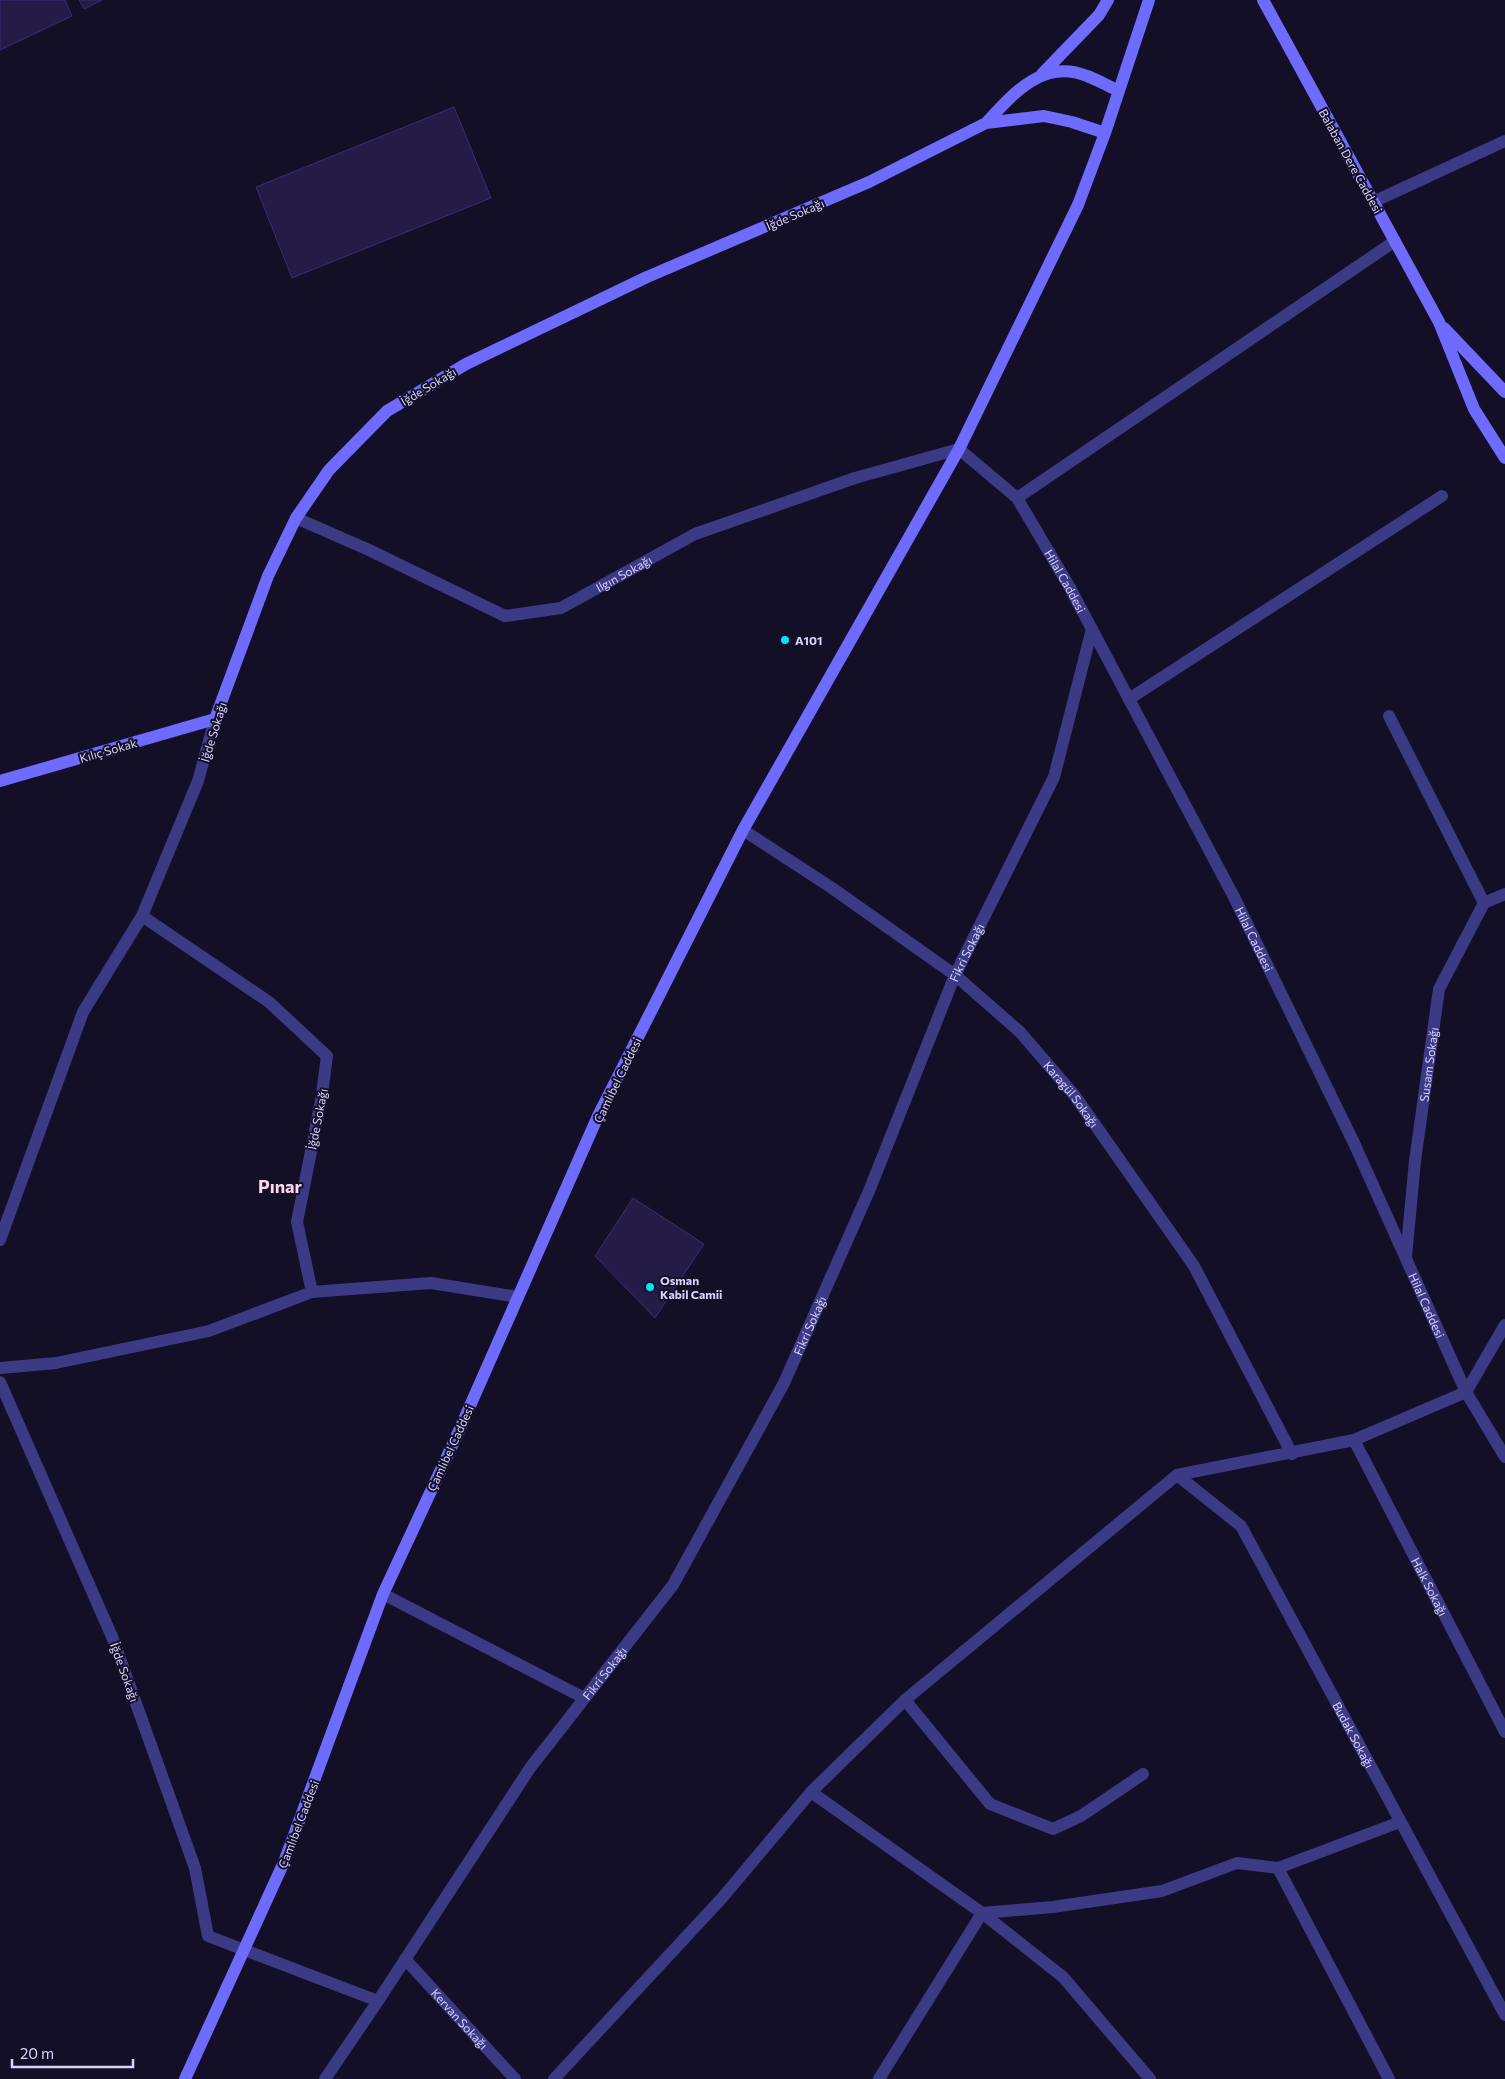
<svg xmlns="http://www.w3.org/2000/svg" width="1505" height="2079" font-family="Commissioner,sans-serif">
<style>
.building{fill:#241b47;stroke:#3b2d73}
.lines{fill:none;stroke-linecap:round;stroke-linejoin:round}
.lane{stroke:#3d3a85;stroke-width:12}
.street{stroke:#3d3a85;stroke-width:12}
.secondary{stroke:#6f6bff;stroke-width:12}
.poi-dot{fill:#00e5ff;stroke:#130f26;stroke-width:2}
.labels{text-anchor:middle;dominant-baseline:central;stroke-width:4;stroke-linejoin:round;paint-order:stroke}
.street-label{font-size:12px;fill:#d9d4ff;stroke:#130f26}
.poi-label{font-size:12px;font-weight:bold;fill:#d9d4ff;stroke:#130f26;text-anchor:start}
.district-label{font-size:18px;font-weight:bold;fill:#ffd6f0;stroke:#130f26}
</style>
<rect width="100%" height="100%" fill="#130f26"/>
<path class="building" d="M0,0H65L72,16L0,50Z
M79,0H102L84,9Z
M454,107L491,198L292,278L256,187Z
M633,1198L704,1244L655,1318L595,1256Z"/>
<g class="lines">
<path class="lane" d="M1373,202L1505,141
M905,1700L990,1804L1053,1829L1081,1816L1143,1774"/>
<g class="street">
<path d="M1017,498L1395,241"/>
<path id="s1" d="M296,518L369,550L505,616L561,608L695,534L855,478L959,449L1017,498L1069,586L1234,897L1354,1143L1466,1392L1505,1457"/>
<path d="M1129,699L1442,496"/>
<path d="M1389,716L1484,903"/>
<path id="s2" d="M743,830L832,888L955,975L1020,1032L1075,1096L1194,1266L1292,1454"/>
<path d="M142,916L269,1002L327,1056L321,1101L297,1222L312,1292"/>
<path d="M0,1240L83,1012L142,916L198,781L215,719"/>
<path id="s3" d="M1406,1257L1415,1161L1439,989L1484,903L1505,894"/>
<path d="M0,1368L56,1363L209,1331L312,1292L431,1283L518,1297"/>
<path id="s4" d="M0,1382L113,1639L195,1868L208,1936L378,2001L530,1768L673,1585L784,1383L869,1191L955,975L1054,777L1092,629"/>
<path id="s5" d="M1354,1440L1505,1732"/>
<path id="s6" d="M1177,1475L1241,1526L1505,2015"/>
<path d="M383,1594L584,1698"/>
<path d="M811,1792L982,1913L1063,1977L1150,2079"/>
<path d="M1278,1868L1400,1822"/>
<path id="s7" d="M405,1959L515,2079"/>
<path d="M325,2079L378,2001"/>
<path d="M554,2079L722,1898L811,1792L905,1700L1177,1475L1354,1440L1466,1392L1505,1325"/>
<path d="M879,2079L982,1913L1053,1907L1162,1891L1237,1863L1278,1868L1389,2079"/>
</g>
<path class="secondary" d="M1263,0L1439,322L1474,409L1505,458
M1042,74L1099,15L1108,0
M1105,133L1072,122L1044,116L986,123C1013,94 1043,58 1087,76C1098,80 1108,86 1119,91
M1444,328L1505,392
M0,781L215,719L268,576L296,518L329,470L387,411L466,364L647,277L869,182L986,123
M185,2079L284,1862L383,1594L458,1433L598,1116L743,830L959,449L1078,205L1105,133L1149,0"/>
</g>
<g class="poi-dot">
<circle cx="785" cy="640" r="5"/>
<circle cx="650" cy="1287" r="5"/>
</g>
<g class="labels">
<g class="street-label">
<text transform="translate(1351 161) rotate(61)">Balaban Dere Caddesi</text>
<text transform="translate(795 214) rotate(-23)">İğde Sokağı</text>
<text transform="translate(428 386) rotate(-31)">İğde Sokağı</text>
<text stroke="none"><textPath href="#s1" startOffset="359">Ilgın Sokağı</textPath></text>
<text stroke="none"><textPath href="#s1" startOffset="890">Hilal Caddesi</textPath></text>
<text transform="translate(213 732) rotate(-73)">İğde Sokağı</text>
<text transform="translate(108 750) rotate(-16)">Kılıç Sokak</text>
<text stroke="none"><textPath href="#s1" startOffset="1295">Hilal Caddesi</textPath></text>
<text stroke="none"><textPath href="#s4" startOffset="1984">Fikri Sokağı</textPath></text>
<text stroke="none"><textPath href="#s3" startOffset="194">Susam Sokağı</textPath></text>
<text transform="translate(617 1080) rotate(-64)">Çamlıbel Caddesi</text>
<text stroke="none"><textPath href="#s2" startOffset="424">Karagül Sokağı</textPath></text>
<text transform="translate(317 1119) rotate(-79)">İğde Sokağı</text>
<text stroke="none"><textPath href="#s1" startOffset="1700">Hilal Caddesi</textPath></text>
<text stroke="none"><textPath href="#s4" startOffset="1579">Fikri Sokağı</textPath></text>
<text transform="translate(450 1448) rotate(-65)">Çamlıbel Caddesi</text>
<text stroke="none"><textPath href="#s5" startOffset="165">Halk Sokağı</textPath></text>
<text transform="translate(125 1672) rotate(70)">İğde Sokağı</text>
<text stroke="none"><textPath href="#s4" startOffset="1174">Fikri Sokağı</textPath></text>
<text stroke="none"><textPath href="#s6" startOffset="319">Budak Sokağı</textPath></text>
<text transform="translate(298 1824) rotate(-69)">Çamlıbel Caddesi</text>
<text stroke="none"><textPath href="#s7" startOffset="81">Kervan Sokağı</textPath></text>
</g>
<g class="poi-label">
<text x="795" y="640">A101</text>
<text x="660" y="1280">Osman<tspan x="660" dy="14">Kabil Camii</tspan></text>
</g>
<g class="district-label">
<text x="280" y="1186">Pınar</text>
</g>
</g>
<path d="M12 2059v8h121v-8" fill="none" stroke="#d9d4ff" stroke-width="2.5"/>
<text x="20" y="2059" font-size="15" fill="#d9d4ff" stroke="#130f26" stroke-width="4" paint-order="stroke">20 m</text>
</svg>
